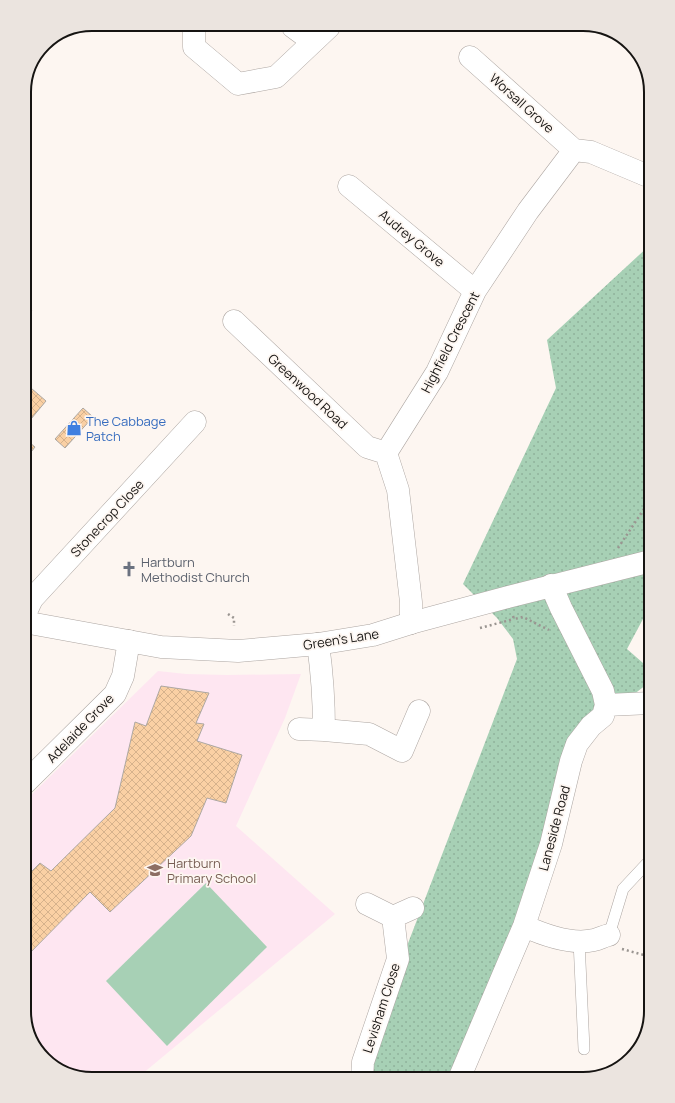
<svg xmlns="http://www.w3.org/2000/svg" width="675" height="1103" font-family="Manrope,sans-serif">
<style>
.education{fill:#fee6f1}
.grass{fill:url(#grass-dots)}
.park{fill:#a7d0b5}
.building{fill:url(#building-cross-hatch);stroke:#ada8a3}
.lines{fill:none;stroke-linecap:round;stroke-linejoin:round}
.service-casing{stroke:#ada6a2;stroke-width:12}
.minor-casing{stroke:#ada6a2;stroke-width:23}
.tertiary-casing{stroke:#ada6a2;stroke-width:23}
.path{stroke:#9a9591;stroke-width:2.5;stroke-dasharray:2 3;stroke-linecap:butt}
.service{stroke:#fff;stroke-width:11}
.minor{stroke:#fff;stroke-width:22}
.tertiary{stroke:#fff;stroke-width:22}
.labels{text-anchor:middle;dominant-baseline:central;stroke-width:3.5;stroke-linejoin:round;paint-order:stroke}
.street-label{font-size:13px;fill:#161412;stroke:#fdf6f1}
.shop-label{font-size:13px;fill:#366cbe;stroke:#fdf6f1;text-anchor:start}
.worship-label{font-size:13px;fill:#5b616d;stroke:#fdf6f1;text-anchor:start}
.education-label{font-size:13px;fill:#785e54;stroke:#fdf6f1;text-anchor:start}
.rim{fill:none;stroke:#161412;stroke-width:2}
</style>
<defs>
<pattern id="grass-dots" width="8" height="8" patternUnits="userSpaceOnUse"><rect width="8" height="8" fill="#a7d0b5"/><path d="M2 2h.1M6 6h.1" fill="none" stroke="#8fb29b" stroke-width="1.8" stroke-linecap="round"/></pattern>
<pattern id="building-cross-hatch" width="8" height="8" patternUnits="userSpaceOnUse"><rect width="8" height="8" fill="#fad0a4"/><path d="M0 0l8 8M0 8l8-8" fill="none" stroke="#d6b28c"/></pattern>
</defs>
<rect width="100%" height="100%" fill="#fdf6f1"/>
<path class="education" d="M158,671L186,674L227,675L301,674L285,718L236,826L335,914L136,1079H88L55,1068L31,1041L24,1011V802Z"/>
<path class="grass" d="M651,244V604L627,649L651,670V681L588,730L459,1079H356L517,659L513,639L497,618L463,584L556,388L547,340Z"/>
<path class="park" d="M206,883L267,947L167,1046L106,981Z"/>
<path class="building" d="M24,304L32,310L24,320Z
M24,382L46,401L26,425L24,423Z
M83,408L93,417L65,448L55,439Z
M24,438L35,447L24,461Z
M161,686L209,693L196,723L204,724L197,741L242,755L226,803L207,798L191,836L110,912L90,892L24,959V879L40,863L51,871L115,808L135,722L146,726Z"/>
<g class="lines">
<defs>
<path id="service" d="M24,763L26,765
M609,935L623,889L651,859
M579,941L584,1049"/>
<path id="minor" d="M293,27L312,41
M194,28V47L238,84L276,77L329,27
M470,57L574,150
M574,150L591,152L648,176L651,175
M349,186L475,291
M234,321L367,447L386,453
M24,616L32,599L195,422
M411,623V602L398,490L386,453L437,372L475,291L528,211L574,150
M318,644C322,672 324,701 324,730L369,734L402,751L419,711
M606,705L651,703
M299,729L324,730
M24,784L115,694L123,676L129,641
M393,917L413,908
M524,926C544,935 573,945 594,940C599,939 604,936 609,935
M362,1079L363,1062L398,959L393,917L367,904
M459,1079L524,926L551,844L571,761L577,744L591,726L603,716L606,705L603,691L561,608L551,585"/>
<path id="tertiary" d="M24,622L161,647L238,651L318,644L373,635L411,623L508,597L651,561"/>
</defs>
<use href="#service" class="service-casing"/>
<use href="#minor" class="minor-casing"/>
<use href="#tertiary" class="tertiary-casing"/>
<path class="path" d="M618,548L644,509L651,463
M228,614L234,618V626
M513,616L514,619L523,617L549,630
M480,628L514,619
M622,949L651,957"/>
<use href="#service" class="service"/>
<use href="#minor" class="minor"/>
<use href="#tertiary" class="tertiary"/>
</g>
<defs>
<symbol id="shop-bare" viewBox="-9 -9 18 18"><path d="M-5-2.5h2.3a2.7 3.5 0 0 1 5.4 0H5L5.5 6h-11ZM-1.5-2.5h3a1.5 2.3 0 0 0-3 0Z" fill="#3f7fe0" stroke="#fdf6f1" stroke-width="2.5" paint-order="stroke"/></symbol>
<symbol id="church-bare" viewBox="-9 -9 18 18"><path d="M-1.2-6h2.4v3.5h3.3v2.4h-3.3V6h-2.4V-.1h-3.3v-2.4h3.3Z" fill="#6b7280" stroke="#fdf6f1" stroke-width="2.5" paint-order="stroke"/></symbol>
<symbol id="school-bare" viewBox="-9 -9 18 18"><path d="M0-5L7-2L0 1L-7-2ZM-4 1L0 2.5L4 1V4Q0 6-4 4Z" fill="#8d6e63" stroke="#fdf6f1" stroke-width="2.5" paint-order="stroke"/></symbol>
</defs>
<g fill-rule="evenodd">
<use href="#shop-bare" x="63" y="417" width="22" height="22"/>
<use href="#church-bare" x="118" y="558" width="22" height="22"/>
<use href="#school-bare" x="144" y="859" width="22" height="22"/>
</g>
<g class="labels">
<g class="street-label">
<text transform="translate(522 103) rotate(42)">Worsall Grove</text>
<text transform="translate(412 238) rotate(40)">Audrey Grove</text>
<text transform="translate(450 342) rotate(-63)">Highfield Crescent</text>
<text transform="translate(308 391) rotate(43)">Greenwood Road</text>
<text transform="translate(107 518) rotate(-47)">Stonecrop Close</text>
<text transform="translate(341 639) rotate(-9)">Green's Lane</text>
<text transform="translate(80 728) rotate(-46)">Adelaide Grove</text>
<text transform="translate(554 828) rotate(-75)">Laneside Road</text>
<text transform="translate(381 1008) rotate(-72)">Levisham Close</text>
</g>
<g class="shop-label">
<text x="86" y="421">The Cabbage<tspan x="86" dy="15">Patch</tspan></text>
</g>
<g class="worship-label">
<text x="141" y="562">Hartburn<tspan x="141" dy="15">Methodist Church</tspan></text>
</g>
<g class="education-label">
<text x="167" y="863">Hartburn<tspan x="167" dy="15">Primary School</tspan></text>
</g>
</g>
<path d="M0 0H675V1103H0ZM92 31H583A61 61 0 0 1 644 92V1011A61 61 0 0 1 583 1072H92A61 61 0 0 1 31 1011V92A61 61 0 0 1 92 31Z" fill="#ebe4df" fill-rule="evenodd"/>
<path class="rim" d="M92 31H583A61 61 0 0 1 644 92V1011A61 61 0 0 1 583 1072H92A61 61 0 0 1 31 1011V92A61 61 0 0 1 92 31Z"/>
</svg>
